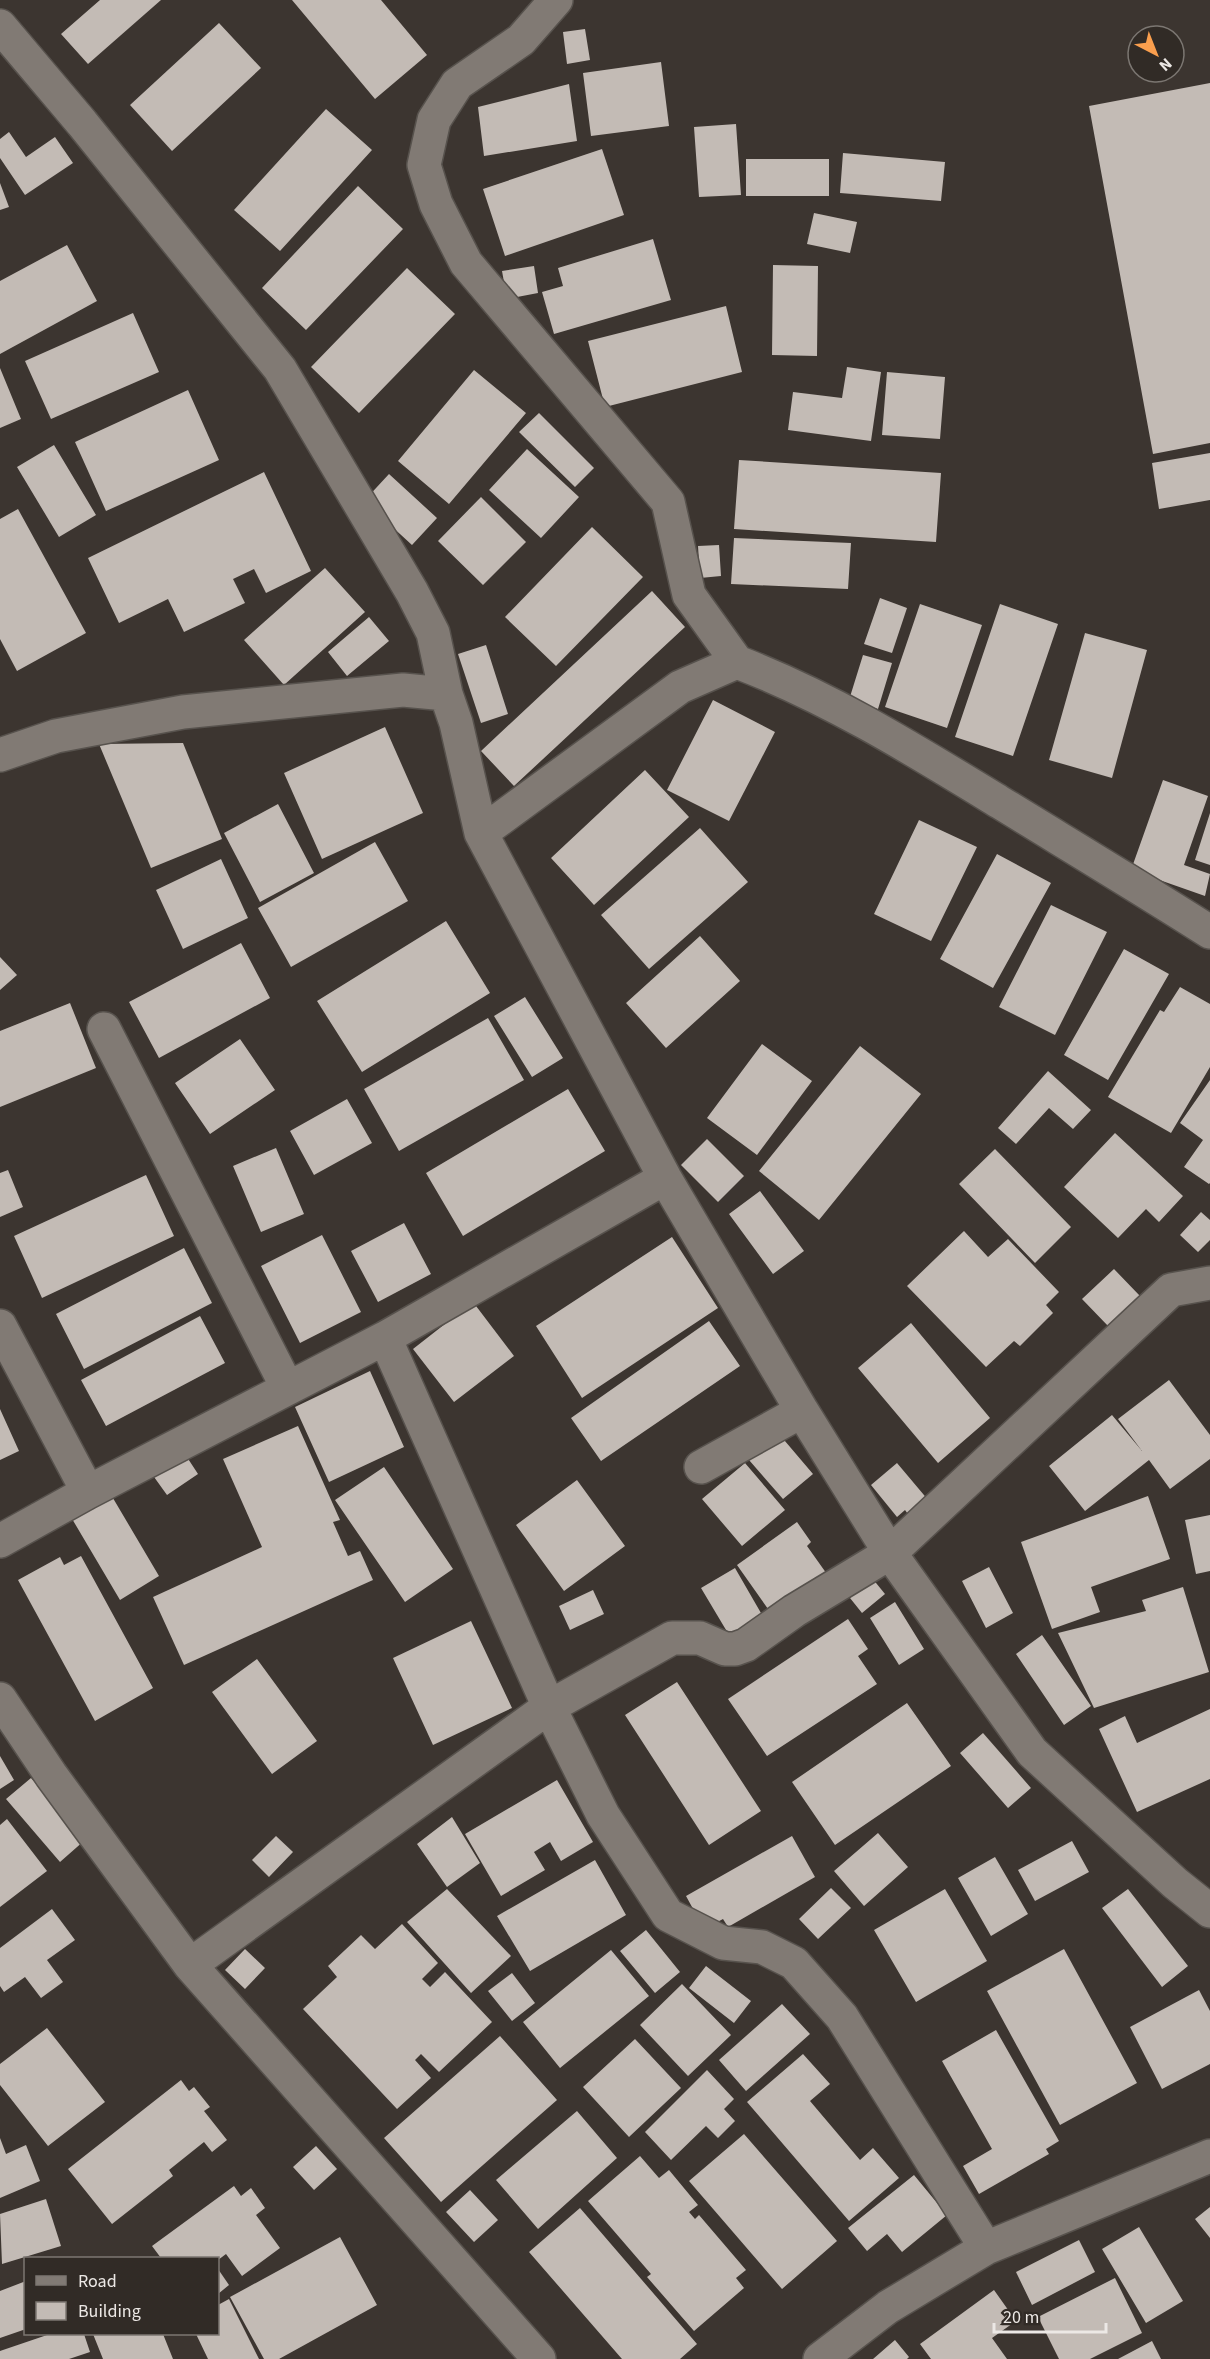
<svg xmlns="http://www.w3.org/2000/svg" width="1210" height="2359" font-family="'Source Sans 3',sans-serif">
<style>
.building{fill:#c3bbb5}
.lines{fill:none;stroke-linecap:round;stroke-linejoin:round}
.minor-casing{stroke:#57524d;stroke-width:36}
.minor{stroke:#817a74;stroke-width:33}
</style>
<rect width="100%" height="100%" fill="#3c3530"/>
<path class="building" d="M100,0H161L88,64L61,34Z
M292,0H381L427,55L375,99Z
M219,23L261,68L172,151L130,105Z
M585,29L590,60L567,64L563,32Z
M661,62L669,126L591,136L583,73Z
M1210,83V443L1153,454L1089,106Z
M569,84L577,141L484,156L478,107Z
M326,109L372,150L280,251L234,210Z
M736,124L741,195L699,197L694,127Z
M9,132L26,157L55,137L73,163L25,195L0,158V139Z
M602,149L624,215L505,256L483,189Z
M843,153L945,162L941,201L840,193Z
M746,159H829V196H746Z
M0,183L9,207L0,210Z
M358,186L403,229L306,330L262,288Z
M814,213L857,222L850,253L807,244Z
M653,239L671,300L554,334L542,292L563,286L558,268Z
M67,245L97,301L0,354V281Z
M773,265L818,266L817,356L772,355Z
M534,266L538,293L507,299L502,271Z
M407,268L455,314L359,413L311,367Z
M726,306L742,372L605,407L588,341Z
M133,313L159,372L51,419L25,361Z
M847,367L881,372L871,441L788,430L793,392L842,398Z
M0,368L21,419L0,428Z
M474,370L526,413L449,504L398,461Z
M887,372L945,377L940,439L882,435Z
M188,390L219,460L106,511L75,442Z
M539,413L594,468L575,487L519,432Z
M54,445L96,515L59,537L17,467Z
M527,449L579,497L541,538L489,490Z
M1210,453V500L1159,509L1152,463Z
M739,460L941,473L936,542L734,529Z
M264,472L311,571L266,593L254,569L233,579L245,603L184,632L168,599L119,623L88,558Z
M389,474L437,518L412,545L364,501Z
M481,497L526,542L483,585L438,541Z
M18,509L86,633L17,671L0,639V519Z
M592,527L643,577L556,666L505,617Z
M734,538L851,543L848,589L731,584Z
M719,545L721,576L700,578L698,546Z
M325,568L365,612L284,685L244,640Z
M652,591L685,627L514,786L481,751Z
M880,598L907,608L892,653L864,644Z
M920,604L982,625L947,728L885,707Z
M1000,604L1058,624L1013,756L955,737Z
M369,617L389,641L347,676L328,652Z
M1085,633L1147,650L1112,778L1049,760Z
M486,645L508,714L481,723L458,654Z
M863,655L892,663L878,709L849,700Z
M713,700L775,732L729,821L667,790Z
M385,727L423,813L322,859L284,773Z
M183,743L222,839L151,868L99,744Z
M645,770L689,817L594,905L551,858Z
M1163,780L1208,796L1184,865L1210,874L1205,896L1131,870Z
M278,804L314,873L260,902L224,833Z
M1210,813V865L1195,860Z
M919,820L977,847L931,941L874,914Z
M700,828L748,882L649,969L601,915Z
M375,842L408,901L291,967L258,908Z
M997,854L1051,883L993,988L940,959Z
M221,859L248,918L183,949L156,890Z
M1051,905L1107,932L1055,1035L999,1007Z
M446,921L490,993L362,1072L317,1001Z
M700,936L740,981L666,1048L626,1003Z
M241,943L270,998L159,1058L129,1002Z
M1124,949L1169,974L1108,1080L1064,1055Z
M0,957L17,975L0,990Z
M1180,987L1210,1004V1067L1171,1133L1108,1097L1160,1010L1164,1012Z
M525,997L563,1058L532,1077L494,1016Z
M70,1003L96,1068L0,1107V1031Z
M488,1018L524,1080L399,1151L364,1089Z
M240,1039L275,1090L210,1134L175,1083Z
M762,1044L812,1081L757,1155L707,1118Z
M860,1046L921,1094L819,1220L759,1171Z
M1048,1071L1091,1110L1073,1129L1049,1108L1016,1144L998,1128Z
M1210,1080V1183L1209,1184L1184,1167L1203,1140L1180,1123Z
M568,1089L605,1151L463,1236L426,1173Z
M347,1099L372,1143L314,1175L290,1131Z
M1115,1133L1183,1196L1159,1222L1146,1209L1118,1238L1064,1187Z
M707,1139L744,1176L718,1202L681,1165Z
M276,1148L304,1214L261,1232L233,1166Z
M995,1149L1071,1227L1035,1263L959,1184Z
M8,1170L23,1207L0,1217V1173Z
M146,1175L174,1236L42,1298L14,1236Z
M760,1191L804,1251L773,1274L729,1214Z
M1201,1212L1210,1220V1240L1198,1252L1180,1235Z
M404,1223L431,1274L378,1302L351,1251Z
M964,1231L988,1257L1008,1239L1059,1292L1046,1305L1053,1313L1020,1346L1014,1341L986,1367L907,1286Z
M322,1235L361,1312L300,1343L261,1266Z
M672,1237L718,1308L582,1398L536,1326Z
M184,1248L212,1303L84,1369L56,1314Z
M1114,1269L1140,1296L1109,1327L1082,1299Z
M473,1302L514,1356L454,1402L413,1349Z
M200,1316L225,1363L106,1426L81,1380Z
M709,1321L740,1366L601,1461L571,1418Z
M911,1323L990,1418L938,1463L858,1368Z
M370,1371L404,1447L329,1482L295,1407Z
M1169,1380L1210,1435V1459L1170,1489L1149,1460L1085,1511L1049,1466L1112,1415L1142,1451L1118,1419Z
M0,1409L19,1451L0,1460Z
M298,1426L340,1520L333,1522L348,1556L360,1551L373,1580L184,1665L153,1597L262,1547L223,1459Z
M779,1434L813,1474L783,1499L749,1460Z
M181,1448L198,1474L167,1495L149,1470Z
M745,1463L785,1510L742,1546L702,1499Z
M897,1463L929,1501L910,1517L905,1510L897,1517L871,1485Z
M384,1467L453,1569L405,1602L335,1500Z
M577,1480L625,1546L564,1591L516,1525Z
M107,1488L159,1576L120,1600L68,1512Z
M1148,1496L1170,1559L1091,1587L1100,1612L1052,1629L1021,1542Z
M1210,1515V1571L1196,1574L1185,1520Z
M797,1522L811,1542L807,1546L829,1577L773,1616L737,1565Z
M81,1556L153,1688L95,1721L18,1580L60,1557L64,1565Z
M989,1567L1013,1613L986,1628L962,1581Z
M735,1568L765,1620L732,1640L701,1588Z
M872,1578L885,1594L862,1613L850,1598Z
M1183,1587L1209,1672L1094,1708L1058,1633L1146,1611L1142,1600Z
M593,1590L604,1614L570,1630L559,1606Z
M895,1602L924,1649L899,1665L870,1618Z
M848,1619L868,1649L858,1656L877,1684L767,1756L728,1699Z
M471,1621L512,1708L433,1745L393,1658Z
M1042,1635L1091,1706L1064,1725L1016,1654Z
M257,1659L317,1741L272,1774L212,1692Z
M677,1682L761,1811L709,1845L625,1715Z
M907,1703L951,1766L835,1845L792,1782Z
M1210,1709V1779L1137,1812L1099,1729L1125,1716L1137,1743Z
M983,1733L1031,1788L1008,1808L960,1753Z
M0,1756L14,1780L0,1789Z
M31,1778L85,1840L60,1862L6,1799Z
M557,1780L593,1842L561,1861L550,1842L534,1852L545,1870L501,1896L465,1834Z
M452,1817L480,1863L447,1887L417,1844Z
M7,1819L47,1871L0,1907V1825Z
M878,1833L908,1867L864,1906L834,1871Z
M276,1836L293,1852L269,1877L252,1860Z
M792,1836L815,1877L728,1927L723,1919L704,1929L686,1896Z
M1072,1841L1089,1872L1035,1901L1018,1870Z
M995,1857L1028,1914L991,1936L958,1878Z
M595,1860L626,1915L530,1971L497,1916Z
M831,1888L851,1908L818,1939L799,1919Z
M447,1889L511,1956L471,1993L407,1922Z
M945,1889L987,1961L916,2002L874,1930Z
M1128,1889L1188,1966L1162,1987L1102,1908Z
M52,1909L75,1940L47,1960L63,1982L41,1998L25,1977L4,1992L0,1986V1948Z
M402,1924L438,1963L422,1979L430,1987L445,1972L492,2022L439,2072L421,2054L415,2060L431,2078L397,2109L303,2009L337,1977L328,1966L361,1935L375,1949Z
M646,1930L680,1972L655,1993L620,1951Z
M245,1949L265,1968L245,1989L225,1970Z
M1064,1949L1137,2083L1060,2125L987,1991Z
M611,1950L649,1996L560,2068L523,2022Z
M706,1966L751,2001L734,2023L689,1988Z
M512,1973L535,2003L512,2021L488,1991Z
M682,1984L731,2035L688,2076L640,2025Z
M1199,1990L1210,2011V2064L1162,2089L1130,2027Z
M782,2004L810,2034L746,2091L719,2060Z
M47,2028L105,2102L48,2146L0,2085V2064Z
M996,2030L1059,2141L1046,2149L1049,2154L979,2194L963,2166L992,2149L942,2061Z
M500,2036L557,2100L441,2202L384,2138Z
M635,2039L681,2088L629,2137L583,2087Z
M803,2054L830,2084L810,2101L860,2160L873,2148L899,2178L849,2221L747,2102Z
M707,2070L734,2099L724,2109L735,2121L718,2138L706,2126L671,2160L645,2132Z
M181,2080L189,2091L194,2087L210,2107L204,2111L227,2140L212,2152L204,2142L169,2170L173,2176L112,2224L68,2169Z
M577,2111L617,2158L538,2229L496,2180Z
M744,2134L837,2241L782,2289L689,2181Z
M0,2138L6,2154L26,2145L40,2181L0,2198Z
M316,2146L337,2169L314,2190L293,2167Z
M640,2156L659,2178L669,2170L698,2205L689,2212L695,2219L699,2215L746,2270L736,2278L744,2288L694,2331L647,2277L651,2274L588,2201Z
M914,2175L947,2215L902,2252L887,2234L867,2251L848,2228Z
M234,2186L241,2196L251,2188L265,2208L256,2215L280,2248L242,2276L226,2254L218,2260L161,2258L152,2246Z
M470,2190L498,2220L474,2242L446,2212Z
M46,2199L61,2246L2,2264L0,2214Z
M1210,2207V2238L1195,2219Z
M580,2208L697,2344L680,2359H622L529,2252Z
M1139,2227L1183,2301L1146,2323L1102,2249Z
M340,2237L377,2305L279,2359H264L230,2297Z
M1079,2240L1095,2272L1032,2305L1016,2272Z
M218,2269L229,2285L218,2294Z
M1115,2278L1142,2333L1090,2359H1059L1038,2317Z
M26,2281V2329L0,2338V2291Z
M994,2290L1016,2321L992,2338L1007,2359H931L920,2344Z
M229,2299L259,2359H208L196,2334H218V2305Z
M50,2334H84L90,2352L69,2359H0V2351Z
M93,2334H163L173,2359H103Z
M895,2340L909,2357L907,2359H873Z
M1152,2341L1161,2359H1118Z"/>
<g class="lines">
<defs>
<path id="minor" d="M556,0L521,40L457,84L434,120L424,165L436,204L466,263L668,502L689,595L737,662
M0,26L82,123L280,369L412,592L433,633L446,694
M0,755L56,736L183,712L403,690L446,694L456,723L481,833L665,1178L802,1411L890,1553L1032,1752L1175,1883L1210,1911
M481,833L680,687L737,662C831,698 916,751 1001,803C1071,846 1141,888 1210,932
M104,1029L287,1387
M0,1326L88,1492
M385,1338L549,1707L603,1815L668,1915L723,1943L762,1947L794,1963L842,2017L986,2248
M701,1467L802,1411
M0,1541L88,1492L385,1338L665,1178
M0,1699L51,1775L190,1965L539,2359
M190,1965L549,1707L672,1638H700L725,1649H735L746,1645L794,1611L890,1553L1171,1290L1210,1283
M820,2359L888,2307L986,2248L1210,2156"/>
</defs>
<use href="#minor" class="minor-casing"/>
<use href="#minor" class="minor"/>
</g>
<rect x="24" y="2257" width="195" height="78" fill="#312b26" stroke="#7c7772" stroke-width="1.5"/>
<rect x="36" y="2276" width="30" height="9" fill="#817a74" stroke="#7c7772" stroke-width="1.5"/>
<text x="78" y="2287" font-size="18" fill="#ece8e5">Road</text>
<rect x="36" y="2302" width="30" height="18" fill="#c3bbb5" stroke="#7c7772" stroke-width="1.5"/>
<text x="78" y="2317" font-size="18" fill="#ece8e5">Building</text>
<g transform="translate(1156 54) rotate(138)"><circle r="28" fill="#312b26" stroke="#7c7772" stroke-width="1.5"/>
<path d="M0-4.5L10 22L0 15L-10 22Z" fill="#fa9f4e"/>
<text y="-9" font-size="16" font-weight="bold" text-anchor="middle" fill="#ece8e5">N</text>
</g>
<path d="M994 2323v9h112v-9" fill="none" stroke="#ece8e5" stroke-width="3"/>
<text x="1003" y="2323" font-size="18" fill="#ece8e5" stroke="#312b26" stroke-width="4.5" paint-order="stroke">20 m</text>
</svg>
